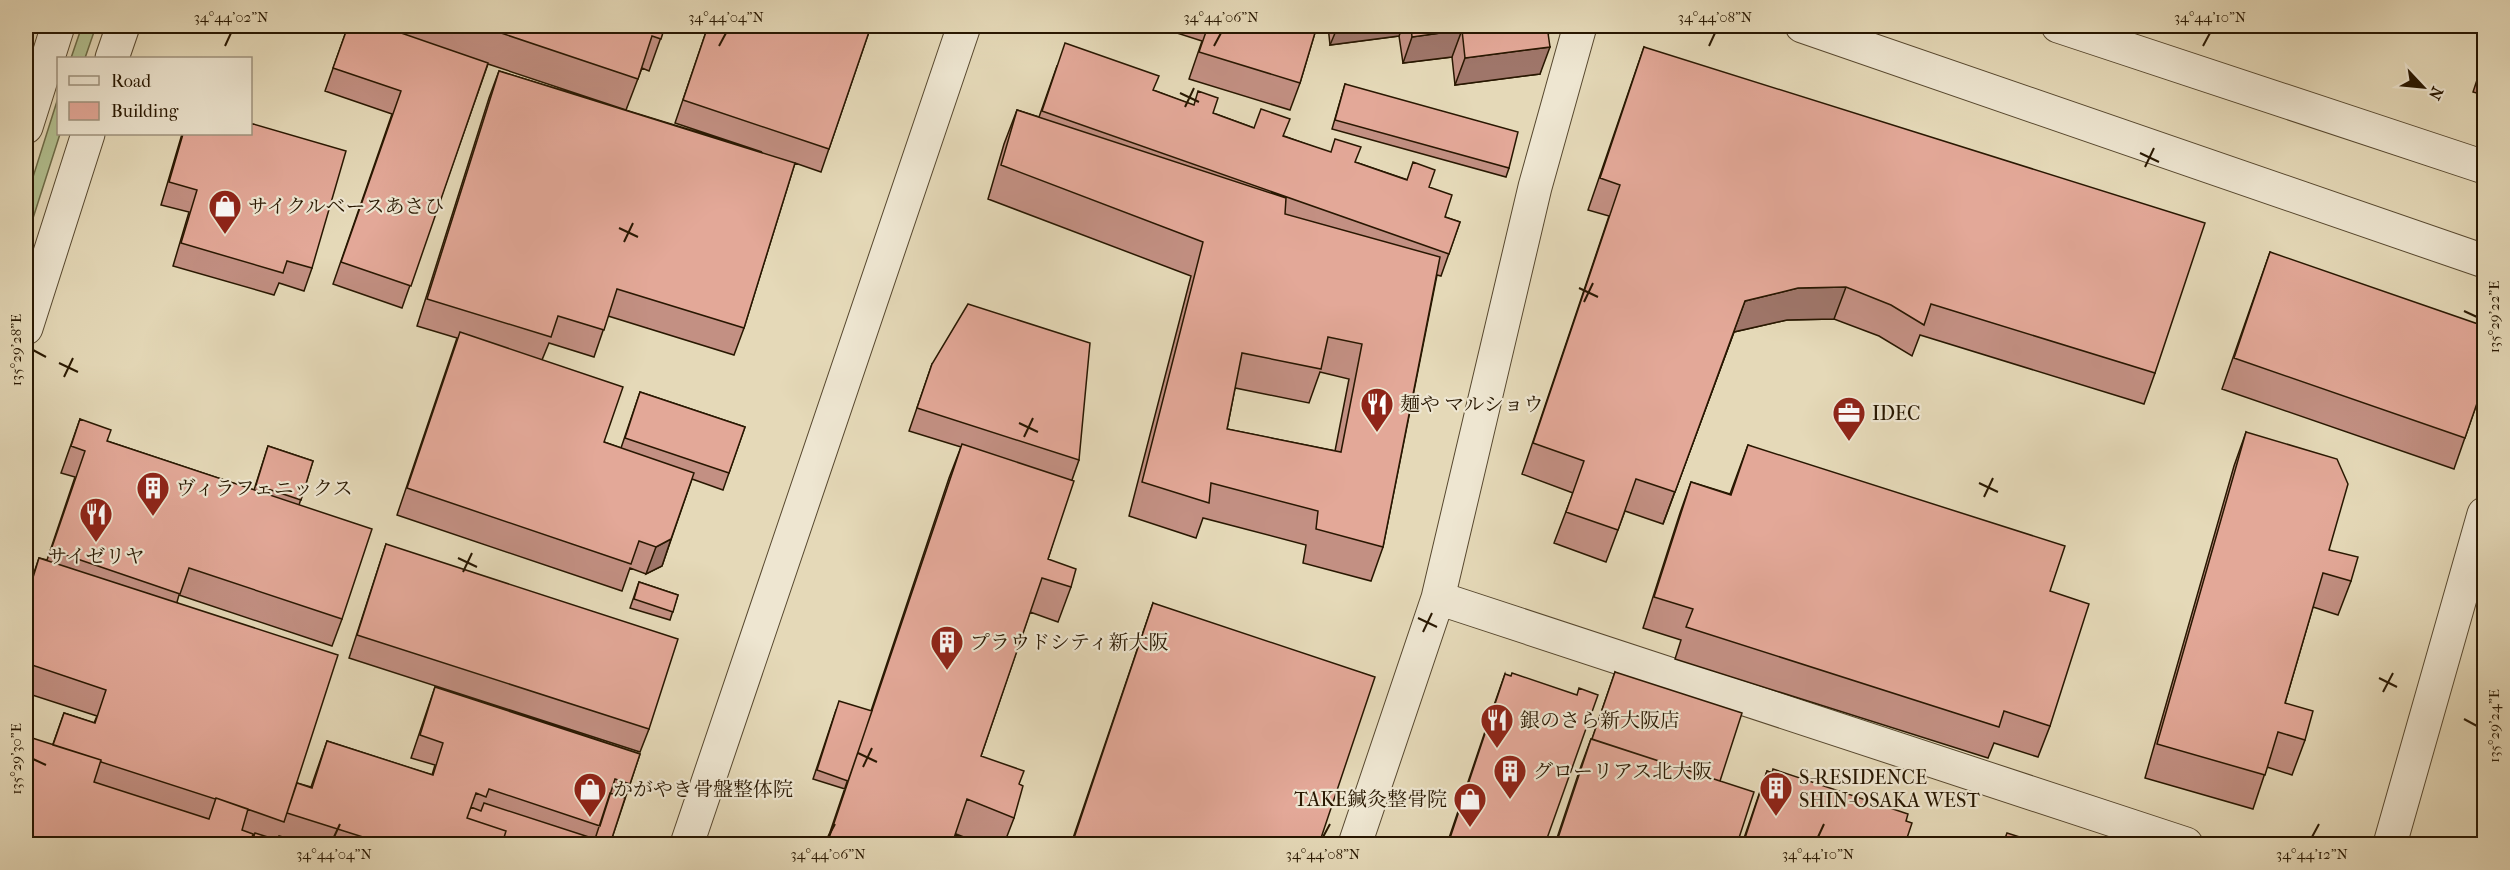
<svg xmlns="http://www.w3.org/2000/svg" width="2510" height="870" font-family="'IM FELL French Canon','Noto Serif JP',serif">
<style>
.green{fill:#b2c090;stroke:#6d6c48;stroke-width:1.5}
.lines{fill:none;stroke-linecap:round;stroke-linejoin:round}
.minor-casing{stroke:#57482f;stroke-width:35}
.minor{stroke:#eee6d1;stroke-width:33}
.wall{fill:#c39083;stroke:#281701;stroke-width:1.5;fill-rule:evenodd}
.shaded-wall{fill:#9f766a;stroke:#281701;stroke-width:1.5}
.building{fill:#e3a898;stroke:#281701;stroke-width:1.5;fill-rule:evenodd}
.ticks{fill:none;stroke:#281701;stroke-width:2}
.labels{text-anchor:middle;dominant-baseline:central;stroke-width:4.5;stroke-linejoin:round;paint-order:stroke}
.poi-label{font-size:20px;fill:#281701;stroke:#eee6d1;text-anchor:start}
.neatline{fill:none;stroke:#281701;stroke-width:2}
.ticks-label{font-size:15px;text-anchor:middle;fill:#281701}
</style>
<rect width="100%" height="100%" fill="#e5d9b8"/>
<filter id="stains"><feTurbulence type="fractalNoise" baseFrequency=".00333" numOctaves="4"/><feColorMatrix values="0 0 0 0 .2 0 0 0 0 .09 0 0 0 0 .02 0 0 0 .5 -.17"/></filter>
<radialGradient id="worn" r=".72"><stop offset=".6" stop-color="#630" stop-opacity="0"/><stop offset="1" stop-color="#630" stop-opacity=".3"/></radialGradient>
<path class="green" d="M82,26H96L85,58H71Z
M58,98V134H60L26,240V199Z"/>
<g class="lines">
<defs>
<path id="minor" d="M1802,26L2484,261
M2058,26L2484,167
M112,58L123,26
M26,127L58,26
M26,328L88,134
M1438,598L1535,187L1580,26
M687,844L964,26
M1355,844L1438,598L2186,844
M2390,844L2484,514"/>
</defs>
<use href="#minor" class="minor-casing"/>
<use href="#minor" class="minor"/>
</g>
<path class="wall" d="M348,26H665L649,71L642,68L626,110L488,64L402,308L333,284L392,114L325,91Z
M708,26H871L821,172L795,163L744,328L734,355L608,316L594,357L549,343L542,360L604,442L621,448L640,392L745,427L723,490L692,479L662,566L646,574L630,568L622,591L397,515L457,338L417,326L489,98L499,71L762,152L675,123Z
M1159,26H1317L1300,83L1290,110L1189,79L1202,41L1158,27Z
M1328,26H1552L1548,35L1540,74L1455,85L1452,57L1403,63L1399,36L1330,45Z
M1644,47L2155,373L2144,404L1920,335L1912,356L1879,336L1834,319L1787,320L1734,332L1663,524L1625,511L1606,562L1554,543L1573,493L1522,474L1609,216L1588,210Z
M2484,59V95L2473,92Z
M1057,66L1153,90L1213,113L1254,128L1284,136L1355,162L1429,187L1445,217L1460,222L1441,276L1437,275L1383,547L1371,581L1303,563L1306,545L1203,518L1196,538L1129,516L1191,276L988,199L1004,144L1017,110L1039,117ZM1320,372L1349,379L1335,451L1227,429L1235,388L1309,403Z
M1345,84L1509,168L1506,177L1332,129Z
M182,134H250L312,268L304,291L279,283L274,295L173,266L189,212L161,205Z
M2270,252L2484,383L2454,469L2222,389Z
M932,364L1079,460L1072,480L1048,559L1071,587L1058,622L1030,612L981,756L1019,784L1014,818L1004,844H982L956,834L952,844H826L850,773L845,789L813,779L836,710L871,711L949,478L961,447L909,431Z
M80,419L107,441L254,490L268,446L313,461L299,505L342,619L332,646L179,595L177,602L297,783L311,787L327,741L432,775L435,765L411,758L435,687L640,754L610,844H307L279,836L277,840L252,841L26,844L53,744L64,713L94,723L97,716L26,693V596L39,558L47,560L75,477L61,473Z
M2246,432L2351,581L2338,615L2313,607L2285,703L2305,740L2292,775L2267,767L2253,809L2145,778L2234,466Z
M1748,445L2050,591V726L2038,757L1994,743L1988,758L1675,659L1681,640L1643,628L1680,513L1691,482L1730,494Z
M386,544L649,729L640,752L349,658Z
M639,582L678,595L670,620L630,608Z
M1153,603L1319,844H1071Z
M1615,672L1720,781L1737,844H1555L1581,766L1591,739H1592Z
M1505,674L1545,844H1447L1493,708Z
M1767,771L1906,821L1905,844H1742Z"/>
<path class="shaded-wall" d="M1338,26H1403L1399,36L1330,45Z
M1539,26H1552L1548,35Z
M1462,30L1452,57L1403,63L1412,37Z
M1550,47L1540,74L1455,85L1465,58Z
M1846,287L1834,319L1787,320L1734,332L1663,524L1745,301L1798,288Z
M671,539L662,566L646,574L656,547Z"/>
<path class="building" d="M348,26H381L488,63L411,286L341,262L401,91L333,68Z
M480,26H665L661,39L652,36L638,79Z
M708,26H871L829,149L683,100Z
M1208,26H1317L1300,83L1199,52Z
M1411,26H1547L1550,47L1465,58L1462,30L1412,37Z
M1065,43L1159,76L1153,90L1194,105L1198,91L1218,98L1213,113L1254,128L1261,109L1290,119L1283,136L1331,152L1335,139L1361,147L1355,162L1407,180L1413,162L1435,170L1429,187L1452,195L1445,217L1460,222L1449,254L1042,111Z
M1644,47L2205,223L2155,373L1931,304L1924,325L1891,305L1846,287L1798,288L1745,301L1675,492L1636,479L1618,530L1566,512L1584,461L1533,443L1620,185L1600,178Z
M2484,60V77L2479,75Z
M499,71L795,163L744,328L617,289L604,330L558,316L551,337L427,299Z
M1345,84L1518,132L1509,168L1335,120Z
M1017,110L1286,198L1285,214L1440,257L1383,547L1316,529L1318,511L1211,483L1209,503L1142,482L1203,242L1001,165ZM1328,337L1362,344L1341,452L1227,429L1242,353L1321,369Z
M250,123L346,151L312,268L287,261L283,273L181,243L197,190L169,182L183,134H250Z
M2270,252L2478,324L2484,330V383L2465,438L2234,358Z
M968,304L1090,343L1079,460L917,408L932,364Z
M460,332L623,387L604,442L694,473L671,539L656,547L639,541L631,564L407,488Z
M640,392L745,427L729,473L625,438Z
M80,419L111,430L107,441L372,529L342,619L189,568L180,594L51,550L85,451L71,446Z
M2246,432L2337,459L2348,484L2329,550L2358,557L2351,581L2323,573L2285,703L2313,711L2305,740L2278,732L2265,775L2157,744Z
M962,444L1074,481L1048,559L1076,569L1071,587L1042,578L981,756L1024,771L1019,784L1023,786L1014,818L967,799L952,844H827Z
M1748,445L2065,546L2050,591L2089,604L2050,726L2004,711L1999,727L1686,627L1693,609L1654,597L1691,482L1731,495Z
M268,446L313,461L301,500L256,485Z
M386,544L678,639L649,729L357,635Z
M39,558L338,655L284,822L216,798L215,799L101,762V760L53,745L64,713L95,723L106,690L26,663V600Z
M639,582L678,595L673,612L634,599Z
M1153,603L1375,677L1319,844H1072Z
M1615,672L1742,713L1720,781L1592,739Z
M1512,673L1577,695L1579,688L1598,695L1545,844H1448L1505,674L1511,676Z
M435,687L640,754L630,784L615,779L600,826L489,789L486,797L476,793L467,818L506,831L502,844H385L287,813L297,783L312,788L327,741L433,775L443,743L420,735Z
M839,701L872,711L848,781L817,770Z
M26,736L101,760L94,782L209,819L216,798L248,809L242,830L253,834L250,844H26Z
M1591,739L1754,792L1737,844H1556Z
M1773,769L1908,814L1906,821L1912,823L1905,844H1743L1767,771L1772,773Z
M610,793L625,798L610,844H502L506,831L467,818L471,807L481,811L484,803L595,839Z
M255,833L290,844H251Z
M2007,833L2042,844H2003Z"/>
<path class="ticks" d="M225,46L231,33M719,46L726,33M1214,46L1221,33M1709,46L1715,33M2203,46L2210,33M1180,93L1199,102M1185,107L1194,88M2140,153L2159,162M2145,167L2154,148M619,228L638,237M624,242L633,223M1579,288L1598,297M1584,302L1593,283M2464,311L2477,317M33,350L46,357M59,363L78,372M64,377L73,358M1019,423L1038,432M1024,437L1033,418M1979,483L1998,492M1984,497L1993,478M458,558L477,567M463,572L472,553M1418,618L1437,627M1423,632L1432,613M2379,678L2397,687M2383,692L2393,673M2464,719L2477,726M858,753L877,762M33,759L46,765M863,767L872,748M334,837L340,824M828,837L835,824M1323,837L1330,824M1818,837L1824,824M2312,837L2319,824"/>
<defs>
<symbol id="shop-pin" viewBox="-11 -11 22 30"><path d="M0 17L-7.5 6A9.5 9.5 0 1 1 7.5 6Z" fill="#8f2418" stroke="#eee6d1"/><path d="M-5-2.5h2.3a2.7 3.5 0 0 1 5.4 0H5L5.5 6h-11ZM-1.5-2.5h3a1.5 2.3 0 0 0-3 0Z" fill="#fff"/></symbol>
<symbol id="restaurant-pin" viewBox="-11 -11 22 30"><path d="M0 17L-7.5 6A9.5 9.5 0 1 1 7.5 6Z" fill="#8f2418" stroke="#eee6d1"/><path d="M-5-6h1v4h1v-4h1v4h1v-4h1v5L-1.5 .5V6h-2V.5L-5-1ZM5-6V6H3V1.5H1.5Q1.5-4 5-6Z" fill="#fff"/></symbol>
<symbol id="office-pin" viewBox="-11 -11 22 30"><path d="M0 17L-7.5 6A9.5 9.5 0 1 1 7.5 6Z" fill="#8f2418" stroke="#eee6d1"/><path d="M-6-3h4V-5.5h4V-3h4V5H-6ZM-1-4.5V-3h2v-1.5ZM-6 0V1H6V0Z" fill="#fff"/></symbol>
<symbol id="building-pin" viewBox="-11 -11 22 30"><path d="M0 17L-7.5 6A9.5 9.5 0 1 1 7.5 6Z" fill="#8f2418" stroke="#eee6d1"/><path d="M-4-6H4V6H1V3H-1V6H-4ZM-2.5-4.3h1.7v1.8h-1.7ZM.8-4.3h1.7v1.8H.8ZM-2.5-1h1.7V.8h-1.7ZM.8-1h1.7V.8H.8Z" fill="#fff"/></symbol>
</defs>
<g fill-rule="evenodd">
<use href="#shop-pin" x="206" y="187" width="38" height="52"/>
<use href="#restaurant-pin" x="1358" y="385" width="38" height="52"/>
<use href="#office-pin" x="1830" y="394" width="38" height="52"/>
<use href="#building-pin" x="134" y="469" width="38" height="52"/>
<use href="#restaurant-pin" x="77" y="495" width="38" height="52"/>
<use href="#building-pin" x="928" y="623" width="38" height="52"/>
<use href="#restaurant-pin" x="1478" y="701" width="38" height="52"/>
<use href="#building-pin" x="1491" y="752" width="38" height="52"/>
<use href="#building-pin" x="1757" y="769" width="38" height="52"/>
<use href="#shop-pin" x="571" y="770" width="38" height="52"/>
<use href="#shop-pin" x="1451" y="780" width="38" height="52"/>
</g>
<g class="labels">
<g class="poi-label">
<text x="248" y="206">サイクルベースあさひ</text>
<text x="1400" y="404">麺や マルショウ</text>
<text x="1872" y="413">IDEC</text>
<text x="176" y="488">ヴィラフェニックス</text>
<text x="96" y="556" text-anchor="middle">サイゼリヤ</text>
<text x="970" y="642">プラウドシティ新大阪</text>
<text x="1520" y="720">銀のさら新大阪店</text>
<text x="1533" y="771">グローリアス北大阪</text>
<text x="1799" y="777">S-RESIDENCE<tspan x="1799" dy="23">SHIN-OSAKA WEST</tspan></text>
<text x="613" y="789">かがやき骨盤整体院</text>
<text x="1447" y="799" text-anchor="end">TAKE鍼灸整骨院</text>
</g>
</g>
<rect width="2510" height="870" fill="none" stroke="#e5d9b8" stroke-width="66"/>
<rect x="57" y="57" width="195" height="78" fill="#eee6d1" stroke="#9f937e" stroke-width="1.5"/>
<rect x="69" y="76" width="30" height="9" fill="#eee6d1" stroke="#9f937e" stroke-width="1.5"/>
<text x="111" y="87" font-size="18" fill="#281701">Road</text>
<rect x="69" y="102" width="30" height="18" fill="#e3a898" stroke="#9f937e" stroke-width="1.5"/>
<text x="111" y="117" font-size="18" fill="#281701">Building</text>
<g transform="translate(2423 87) rotate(116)" stroke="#eee6d1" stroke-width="4.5" paint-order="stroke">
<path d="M0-4.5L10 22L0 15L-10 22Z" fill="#281701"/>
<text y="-9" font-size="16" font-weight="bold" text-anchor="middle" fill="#281701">N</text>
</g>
<rect x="33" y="33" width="2444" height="804" class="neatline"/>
<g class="ticks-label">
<text x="231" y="22">34°44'02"N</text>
<text x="726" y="22">34°44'04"N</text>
<text x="1221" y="22">34°44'06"N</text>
<text x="1715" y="22">34°44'08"N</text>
<text x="2210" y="22">34°44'10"N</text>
<text transform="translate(2494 317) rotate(-90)" y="5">135°29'22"E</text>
<text transform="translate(16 350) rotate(-90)" y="5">135°29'28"E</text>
<text transform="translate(2494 726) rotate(-90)" y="5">135°29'24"E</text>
<text transform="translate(16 759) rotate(-90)" y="5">135°29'30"E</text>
<text x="334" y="859">34°44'04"N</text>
<text x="828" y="859">34°44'06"N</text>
<text x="1323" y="859">34°44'08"N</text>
<text x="1818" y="859">34°44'10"N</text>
<text x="2312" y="859">34°44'12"N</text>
</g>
<rect width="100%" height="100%" filter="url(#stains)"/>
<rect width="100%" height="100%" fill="url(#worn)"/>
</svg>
